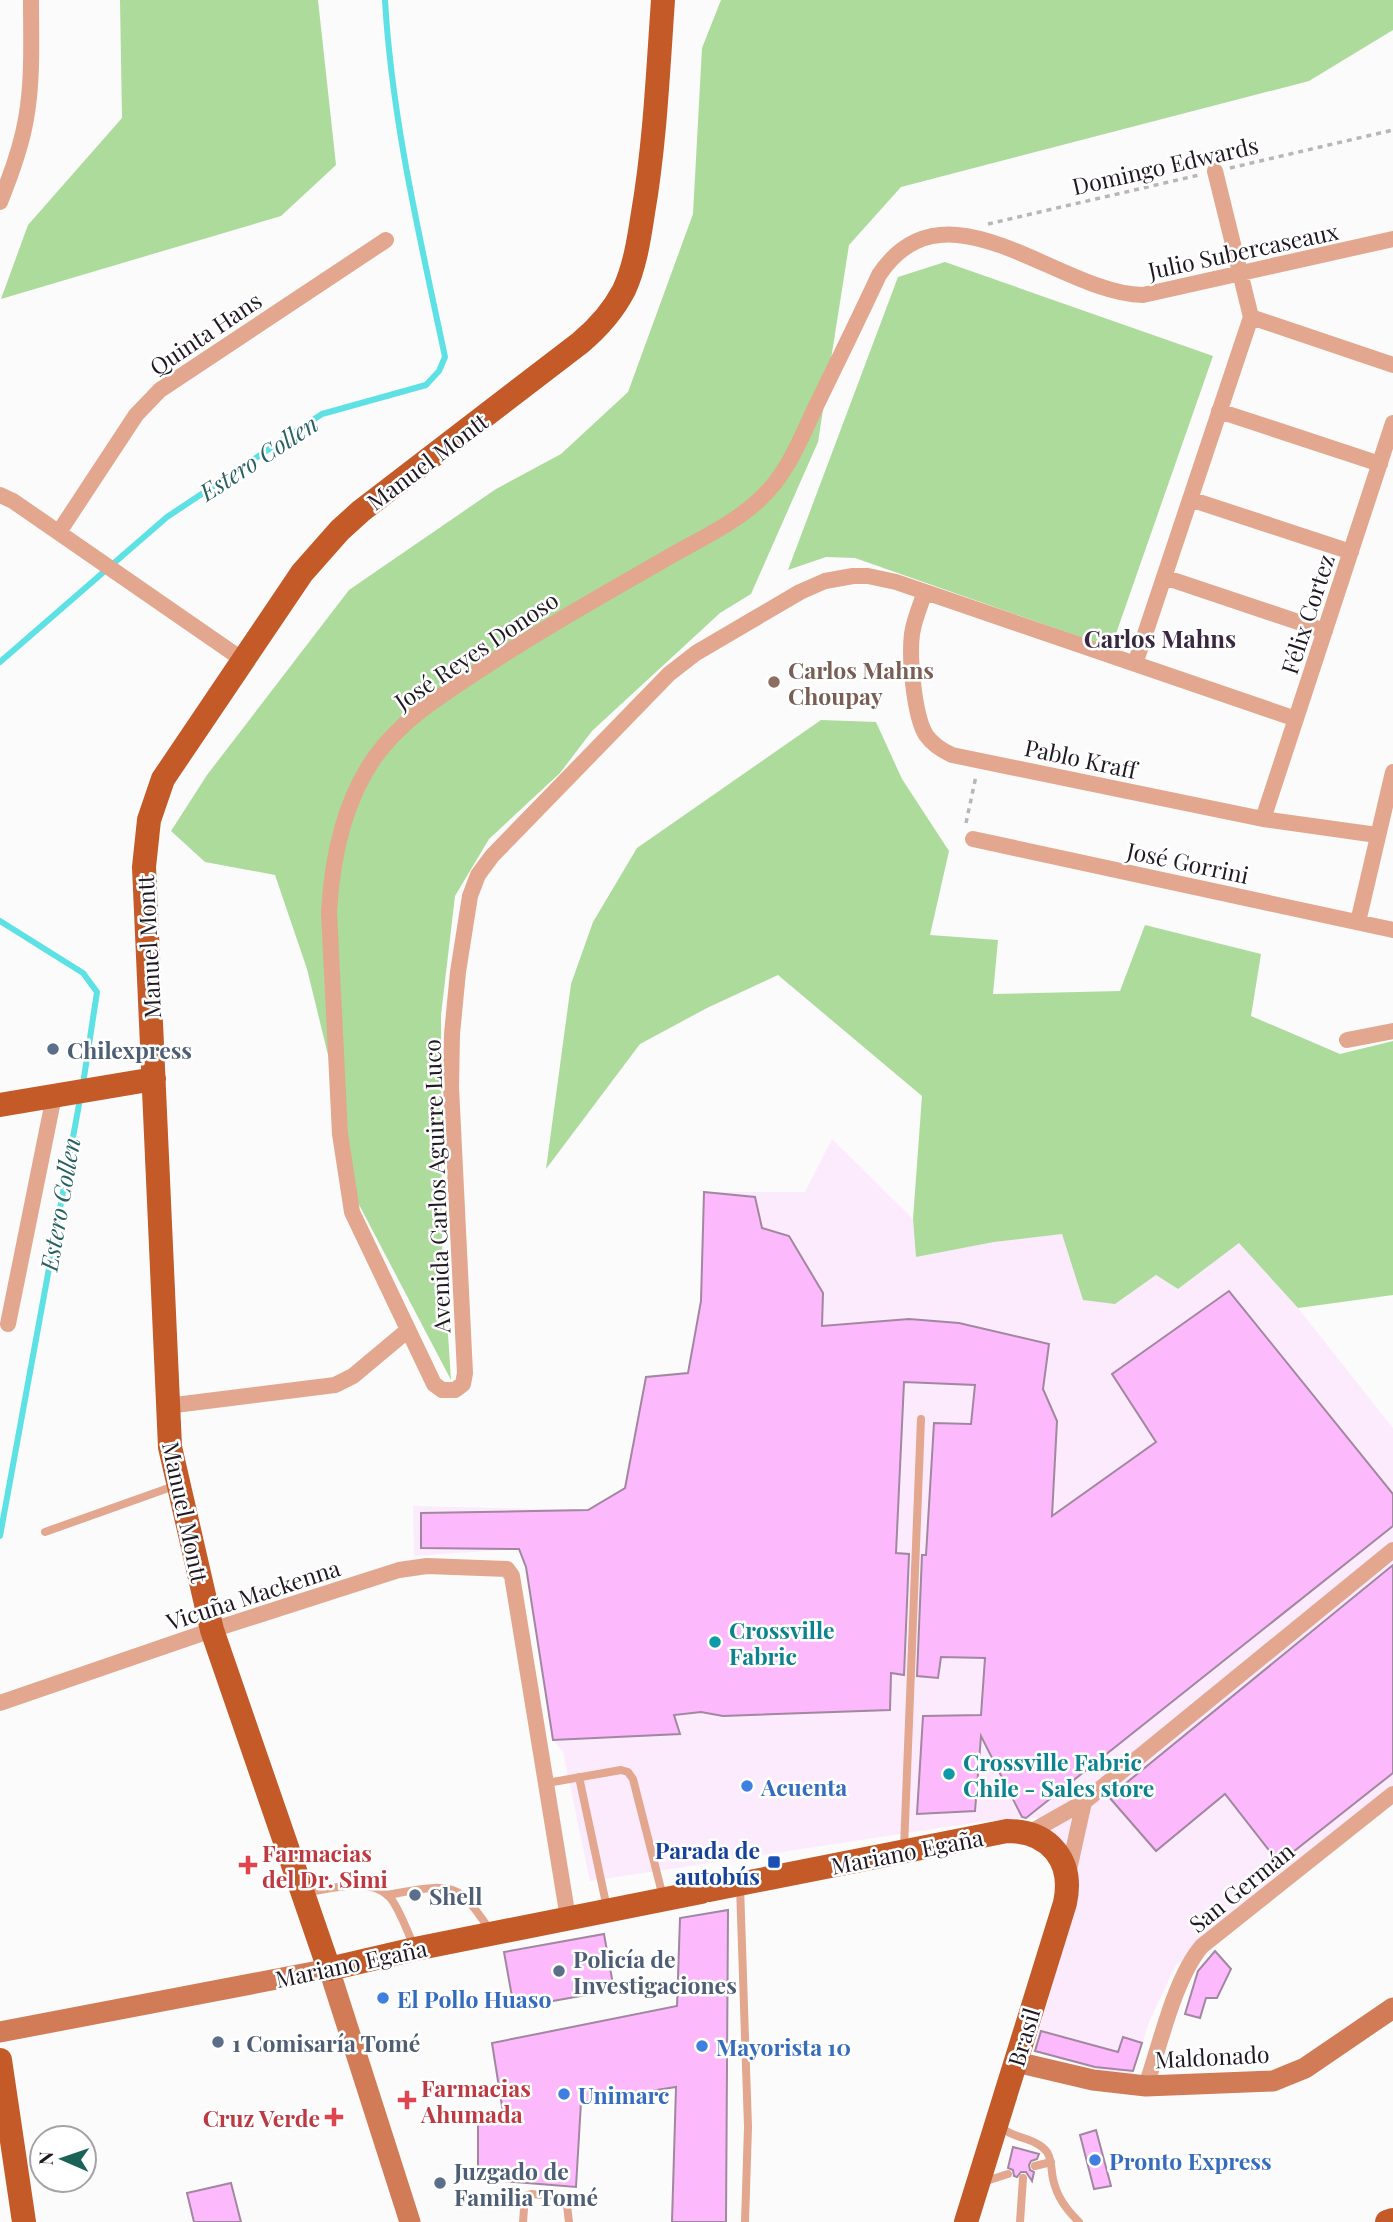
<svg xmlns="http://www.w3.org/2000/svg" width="1393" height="2222" font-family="'Playfair Display',serif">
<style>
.industrial{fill:#fcebfd}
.green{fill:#acdb9b}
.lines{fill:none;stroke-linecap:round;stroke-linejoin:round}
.stream{stroke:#5ee1e5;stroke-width:6}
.building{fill:#fcb9fb;stroke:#a187a0;stroke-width:2}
.path{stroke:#b9b6b9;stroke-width:3.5;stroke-dasharray:5 5;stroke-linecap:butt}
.lane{stroke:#e2a78e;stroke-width:8}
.street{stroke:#e2a78e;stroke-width:16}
.secondary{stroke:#d17c56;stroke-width:21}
.primary{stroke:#c35a27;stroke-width:24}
.education-dot{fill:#8d6e63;stroke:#fff;stroke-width:2.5}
.service-dot{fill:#5c6f8a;stroke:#fff;stroke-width:2.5}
.culture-dot{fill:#0f9aa8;stroke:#fff;stroke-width:2.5}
.shop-dot{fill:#3f7fe0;stroke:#fff;stroke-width:2.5}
.transit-dot{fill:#1a4fb4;stroke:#fff;stroke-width:2.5}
.health-dot{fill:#e0444e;stroke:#fff;stroke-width:2.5}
.labels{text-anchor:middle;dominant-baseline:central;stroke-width:5;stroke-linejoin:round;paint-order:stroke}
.street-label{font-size:23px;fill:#201823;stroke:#fff}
.education-label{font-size:23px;font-weight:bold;fill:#785e54;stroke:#fff;text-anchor:start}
.service-label{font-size:23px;font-weight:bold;fill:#4e5e75;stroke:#fff;text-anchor:start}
.culture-label{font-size:23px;font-weight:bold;fill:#0d838f;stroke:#fff;text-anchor:start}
.shop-label{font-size:23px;font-weight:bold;fill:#366cbe;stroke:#fff;text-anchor:start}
.transit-label{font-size:23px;font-weight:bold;fill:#164399;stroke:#fff;text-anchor:end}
.health-label{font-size:23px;font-weight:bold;fill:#be3a42;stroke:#fff;text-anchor:start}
.water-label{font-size:24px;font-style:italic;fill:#2a6162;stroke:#fff}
.neighbourhood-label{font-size:24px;font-weight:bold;fill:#392840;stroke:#fff}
</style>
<rect width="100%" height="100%" fill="#fbfbfb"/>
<path class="industrial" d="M832,1139L913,1219L916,1257L994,1242L1062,1234L1115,1304L1156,1275L1178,1289L1239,1242L1298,1308L1393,1428V1787L1176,1965L1149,2022L1131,2079L1033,2051L1080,1888L1039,1818L986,1821L590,1881L563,1752L553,1740L526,1567L519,1549L414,1556L413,1506L588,1510L625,1488L646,1377L688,1373L701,1301L704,1192H805Z"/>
<path class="green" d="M120,0H318L336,165L281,216L1,299L28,225L122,118Z
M721,0H1393V30L1309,81L901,187L849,245L818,442L751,594L720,613L592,731L560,773L489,839L455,896L441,1015L442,1244L451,1380L344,1176L329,1059L307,969L275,875L205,862L171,831L207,775L349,590L496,489L561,454L628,392L693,214L702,48Z
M945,262L1213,356L1111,648L855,558L826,557L788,570L898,277Z
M821,720L876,722L902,779L949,851L930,935L998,940L993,994L1120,991L1145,925L1261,954L1251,1016L1340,1054L1393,1041V1295L1298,1308L1239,1243L1178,1289L1156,1275L1115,1304L1083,1300L1062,1234L994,1242L916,1257L913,1219L922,1096L778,975L707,1008L640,1044L546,1169L571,984L593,922L637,848Z"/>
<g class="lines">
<path class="stream" d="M0,662L167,517L322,414L426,385L439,371L445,357C420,238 392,121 385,0
M0,921L83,973L97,992L83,1084
M0,1536L80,1099"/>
</g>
<path class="building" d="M704,1192L755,1197L762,1228L789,1236L823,1293L822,1326L909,1319L959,1323L1049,1344L1043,1389L1057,1421L1052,1516L1156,1442L1112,1374L1229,1291L1393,1494V1526L1026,1818L1022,1817L981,1736L975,1811L917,1814L923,1716L981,1715L985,1658L941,1657L938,1678L917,1676L922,1555H926L934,1423L971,1424L975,1385L904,1382L896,1553L909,1554L904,1675L891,1673L890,1710L723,1716L701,1712L674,1715L680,1734L553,1740L526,1567L519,1549L421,1548V1513L588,1510L625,1488L646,1377L688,1373L701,1301Z
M1393,1565V1773L1279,1863L1225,1794L1156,1851L1109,1797Z
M728,1910L726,2222H672L676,2087L581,2102L576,2187L478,2179V2123L504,2119L492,2043L677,2006L680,1918Z
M604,1934L614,1990L514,2008L504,1952Z
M1215,1951L1231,1969L1217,1998H1206L1200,2018L1185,2014L1198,1971Z
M1041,2031L1118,2052L1123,2037L1142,2043L1133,2071L1095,2067L1035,2051Z
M1096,2130L1111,2186L1094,2189L1080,2135Z
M1013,2147L1039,2154L1037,2159L1031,2161L1029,2165L1030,2170L1034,2172L1032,2181L1026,2172H1021L1017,2177L1014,2176L1013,2170L1008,2168Z
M231,2183L241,2222H194L187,2193Z"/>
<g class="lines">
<path class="path" d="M1230,168L1393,130
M988,224L1199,175
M966,823L976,776"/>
<path class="lane" d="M45,1532L177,1485
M579,1777L607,1908
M547,1783L621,1770L628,1772L633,1779L663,1897
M904,1848L921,1419
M740,1886L748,2127L745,2222
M307,1892C332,1889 373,1875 392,1900C401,1913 407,1931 414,1946
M387,1895C408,1892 445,1880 463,1896C474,1905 482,1920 491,1931
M999,2125C1011,2139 1036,2137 1047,2152C1052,2160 1051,2170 1053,2179C1057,2197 1066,2209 1079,2222
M1035,2166L1051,2162
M983,2182L1008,2174
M523,2222L525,2196L531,2194L566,2197L569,2222
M1020,2222L1023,2178"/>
<path class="street" d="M0,202C11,175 21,148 26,119C33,80 31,40 31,0
M1251,317L1393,365
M1219,411L1380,464
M0,495L13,501L243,660
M1190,499L1351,552
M59,532L136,415L160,390L386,240
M1164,577L1325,631
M925,592C920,606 914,620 912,634C909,657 914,716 926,735C933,745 941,750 952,755L1263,819L1377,835
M1135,664L1251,317L1215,171
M1296,719L896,582L868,576H853L825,581L800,592L696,653L669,674L492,856L478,875L470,896L458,972L452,1034L451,1087L465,1373L463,1384L455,1390H442L434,1384L352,1212L340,1134L329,912C332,859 344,801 375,757C401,721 436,699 472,675C535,633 601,596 667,558C698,540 734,524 760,499C788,474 801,437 817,404C838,361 859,318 879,275C946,174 1059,294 1143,295L1393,239
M1263,819L1393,423
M973,839L1393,930
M1358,922L1393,772
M1347,1040L1393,1031
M8,1324L54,1096
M167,1406L335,1385L353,1376L408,1330
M0,1703L212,1630L399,1570L427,1566L507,1569L512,1576L568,1918
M1029,1833L1084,1802L1393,1550
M1068,1874L1084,1802
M1146,2086C1160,2045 1175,1977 1202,1946L1393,1794"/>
<path class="secondary" d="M0,2032L329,1969L410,2222
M1016,2062L1093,2080L1146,2086L1273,2081L1305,2068L1393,2008"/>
<path class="primary" d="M663,0C658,71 655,143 643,213C639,239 635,266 624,290C613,311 598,328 580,343L361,511L340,530L302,573L163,779L149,820L144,867L170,1447L212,1630L329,1969L415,1949L701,1892
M0,1105L154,1079
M709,1890L1007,1831C1050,1831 1074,1861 1065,1903L966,2222
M0,2060L24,2222
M1387,2222L1393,2220"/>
</g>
<circle class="education-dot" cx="774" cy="682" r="7"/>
<g class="service-dot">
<circle cx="53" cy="1049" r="7"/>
<circle cx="415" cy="1895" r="7"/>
<circle cx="559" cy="1971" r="7"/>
<circle cx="218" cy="2042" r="7"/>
<circle cx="440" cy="2183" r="7"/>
</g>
<g class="culture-dot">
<circle cx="715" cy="1642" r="7"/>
<circle cx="949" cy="1774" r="7"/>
</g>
<g class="shop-dot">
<circle cx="747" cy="1786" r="7"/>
<circle cx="383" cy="1998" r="7"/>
<circle cx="702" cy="2046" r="7"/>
<circle cx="564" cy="2094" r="7"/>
<circle cx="1095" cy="2160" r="7"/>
</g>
<rect class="transit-dot" x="767" y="1855" width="14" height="14" rx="3.5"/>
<g class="health-dot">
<path d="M244.5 1854.5h7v7h7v7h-7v7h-7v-7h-7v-7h7z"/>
<path d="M403.5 2089.5h7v7h7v7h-7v7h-7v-7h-7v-7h7z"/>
<path d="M330.5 2106.5h7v7h7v7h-7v7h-7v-7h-7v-7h7z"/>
</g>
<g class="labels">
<g class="street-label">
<text transform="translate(1165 165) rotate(-13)">Domingo Edwards</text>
<text transform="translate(1243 250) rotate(-12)">Julio Subercaseaux</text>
<text transform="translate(205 333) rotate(-34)">Quinta Hans</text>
<text transform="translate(427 461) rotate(-37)">Manuel Montt</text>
<text transform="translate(1307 614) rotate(-72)">Félix Cortez</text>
<text transform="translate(476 650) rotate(-34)">José Reyes Donoso</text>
<text transform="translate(1081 758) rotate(12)">Pablo Kraff</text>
<text transform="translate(1188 862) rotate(12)">José Gorrini</text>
<text transform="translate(148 947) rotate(-93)">Manuel Montt</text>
<text transform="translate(436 1186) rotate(-92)">Avenida Carlos Aguirre Luco</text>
<text transform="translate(186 1512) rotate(78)">Manuel Montt</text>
<text transform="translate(253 1594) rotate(-18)">Vicuña Mackenna</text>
<text transform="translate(907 1851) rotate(-11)">Mariano Egaña</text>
<text transform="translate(1241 1887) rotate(-39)">San Germán</text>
<text transform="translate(351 1963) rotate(-12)">Mariano Egaña</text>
<text transform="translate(1023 2037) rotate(-73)">Brasil</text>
<text transform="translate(1212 2056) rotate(-3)">Maldonado</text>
</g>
<g class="education-label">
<text x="788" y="669">Carlos Mahns<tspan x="788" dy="26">Choupay</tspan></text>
</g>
<g class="service-label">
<text x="67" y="1049">Chilexpress</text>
<text x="429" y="1895">Shell</text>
<text x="573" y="1958">Policía de<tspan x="573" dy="26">Investigaciones</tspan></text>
<text x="232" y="2042">1 Comisaría Tomé</text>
<text x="454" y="2170">Juzgado de<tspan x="454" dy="26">Familia Tomé</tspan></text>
</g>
<g class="culture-label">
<text x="729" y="1629">Crossville<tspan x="729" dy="26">Fabric</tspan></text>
<text x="963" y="1761">Crossville Fabric<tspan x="963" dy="26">Chile - Sales store</tspan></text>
</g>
<g class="shop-label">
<text x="761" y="1786">Acuenta</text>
<text x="397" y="1998">El Pollo Huaso</text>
<text x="716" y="2046">Mayorista 10</text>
<text x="578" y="2094">Unimarc</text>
<text x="1109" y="2160">Pronto Express</text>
</g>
<g class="transit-label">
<text x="760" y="1849">Parada de<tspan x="760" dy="26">autobús</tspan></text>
</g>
<g class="health-label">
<text x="262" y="1852">Farmacias<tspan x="262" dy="26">del Dr. Simi</tspan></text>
<text x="421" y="2087">Farmacias<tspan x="421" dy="26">Ahumada</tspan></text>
<text x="320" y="2117" text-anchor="end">Cruz Verde</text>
</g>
<g class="water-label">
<text transform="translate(258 457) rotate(-33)">Estero Collen</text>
<text transform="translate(59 1204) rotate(-80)">Estero Collen</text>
</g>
<g class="neighbourhood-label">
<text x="1160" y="638">Carlos Mahns</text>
</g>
</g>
<g transform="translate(63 2159) rotate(272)"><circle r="33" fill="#ffffff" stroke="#a6a3a7" stroke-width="2"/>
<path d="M0-5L12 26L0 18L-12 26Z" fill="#1c6357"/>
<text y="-10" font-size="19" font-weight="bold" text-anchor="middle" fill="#201823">N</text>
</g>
</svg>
